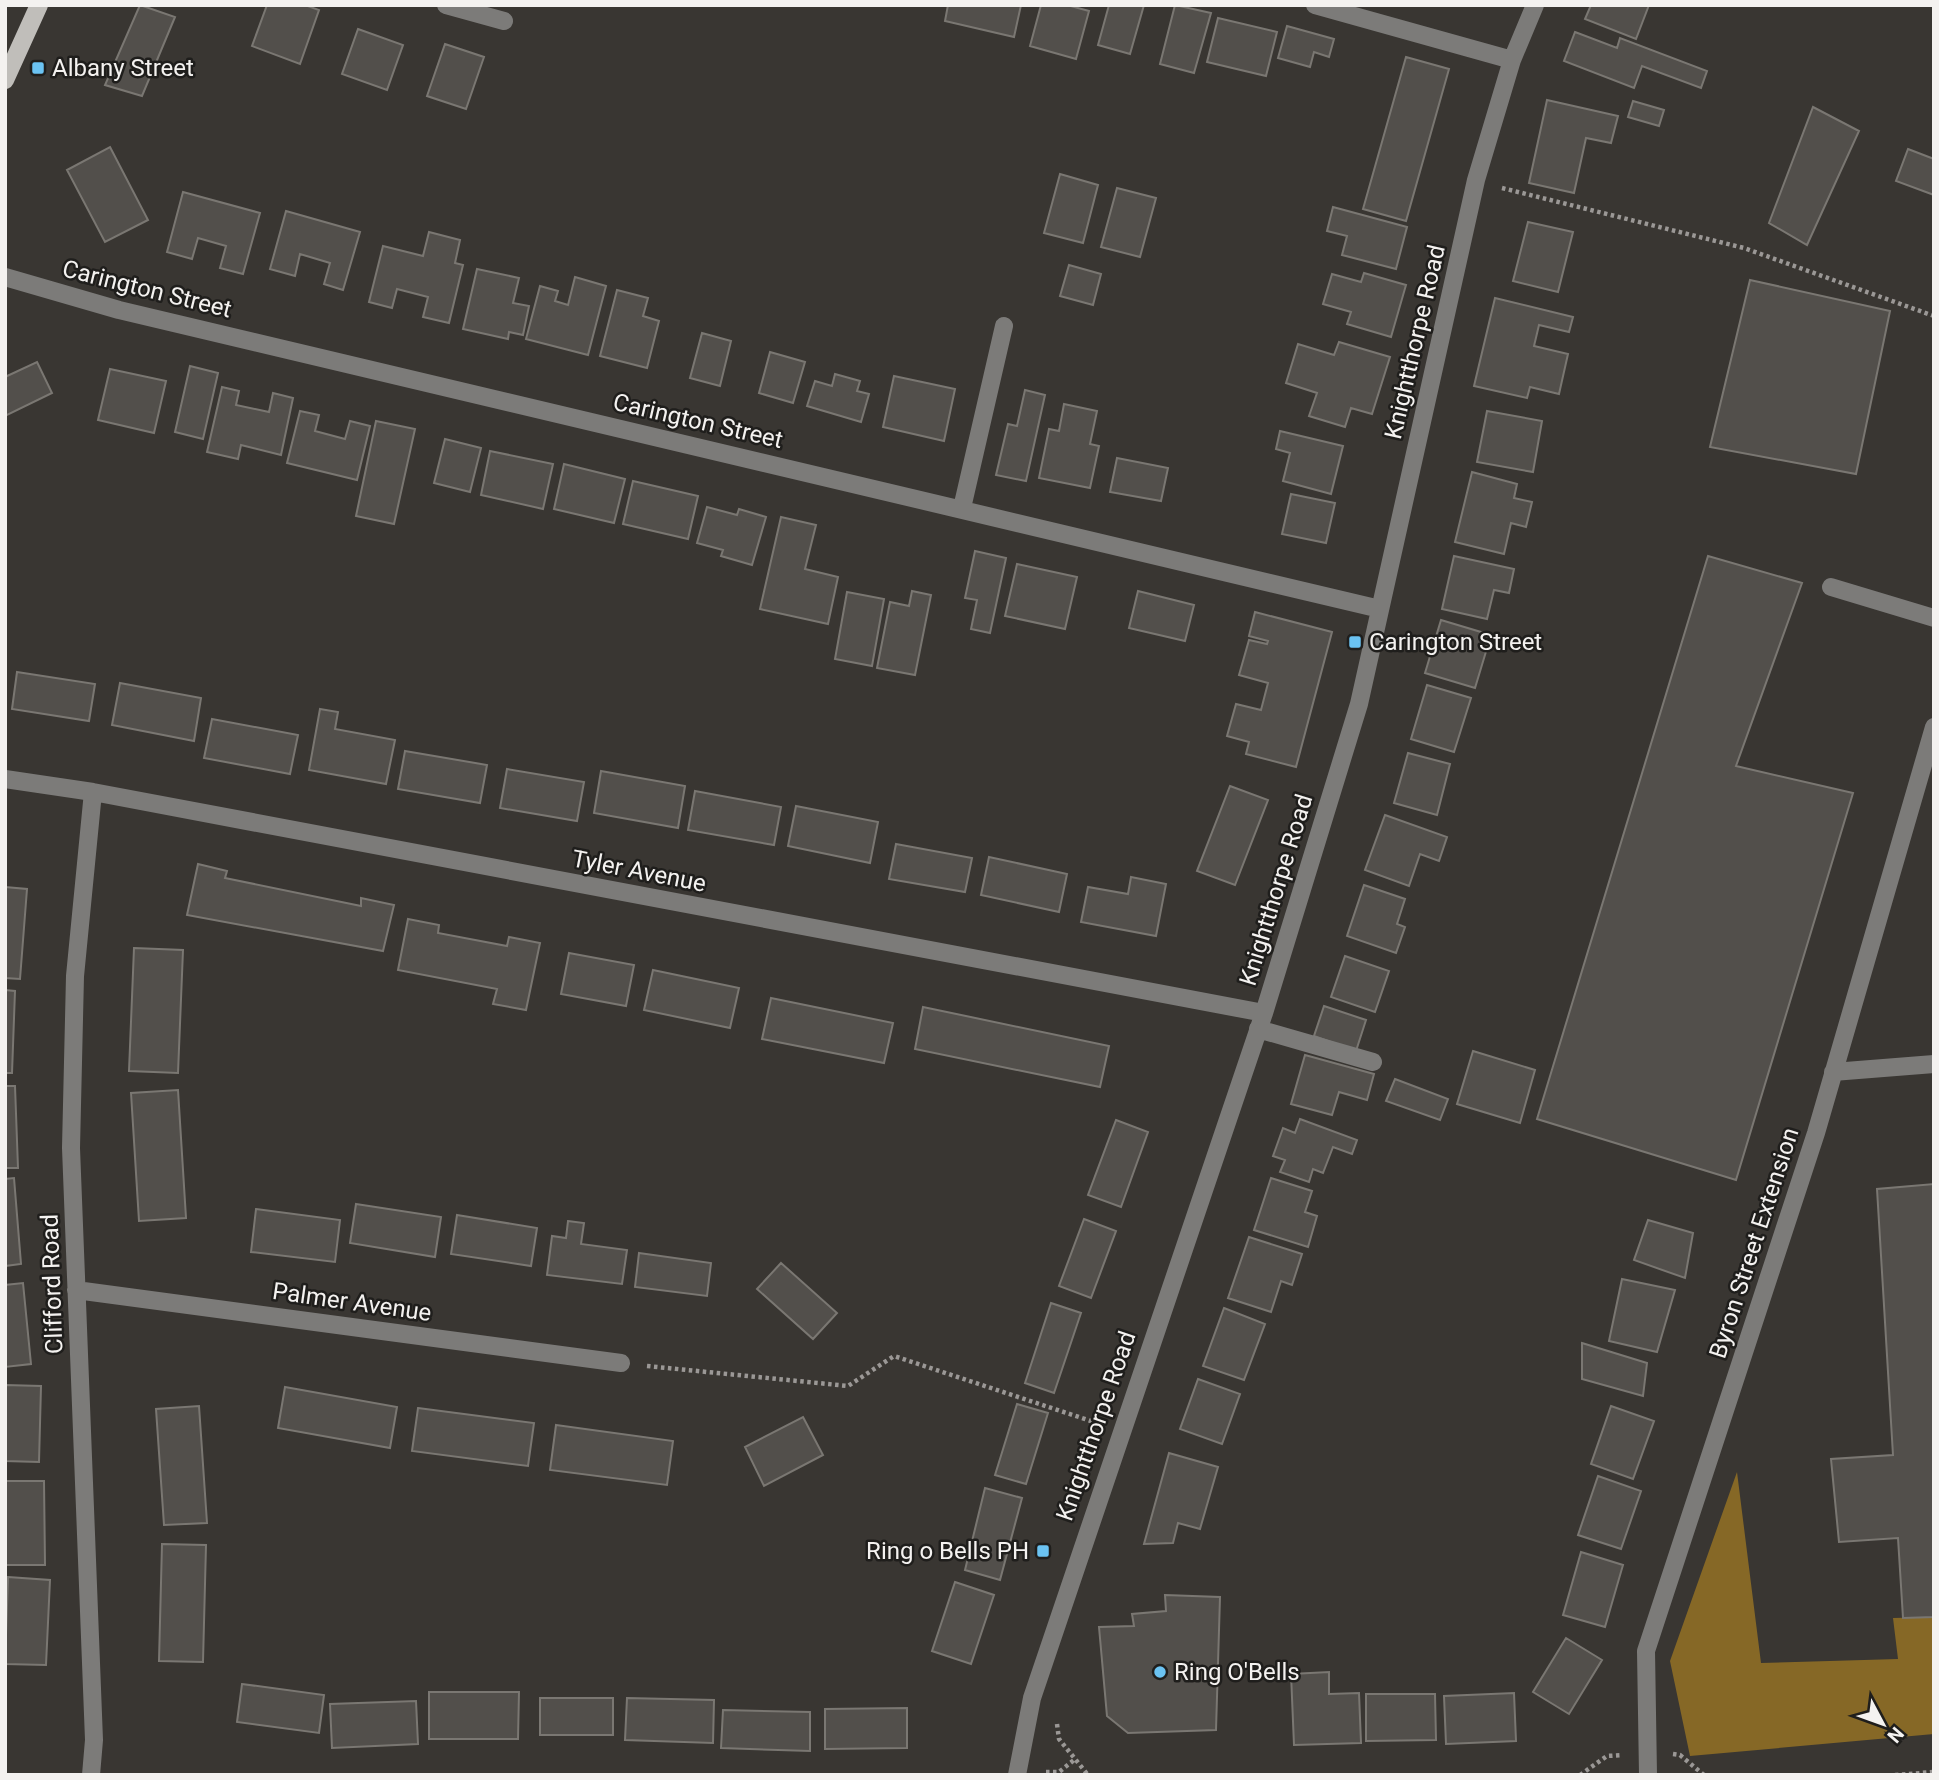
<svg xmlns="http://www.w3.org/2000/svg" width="1939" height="1780" font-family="Roboto,sans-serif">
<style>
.forest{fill:#866826}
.building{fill:#524f4b;stroke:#7a7772;stroke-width:2}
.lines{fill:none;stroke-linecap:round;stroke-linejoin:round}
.path{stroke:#9b9896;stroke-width:4.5;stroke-dasharray:3.5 3.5;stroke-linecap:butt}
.minor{stroke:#7c7b79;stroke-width:18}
.major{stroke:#c0beba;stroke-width:18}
.poi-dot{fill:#6bc3f2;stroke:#1f1e1c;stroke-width:2.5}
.labels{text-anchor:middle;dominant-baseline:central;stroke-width:5;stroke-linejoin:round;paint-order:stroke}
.poi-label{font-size:24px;fill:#f4f2f0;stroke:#1f1e1c;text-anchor:start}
.street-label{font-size:24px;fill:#f4f2f0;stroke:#1f1e1c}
</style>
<rect width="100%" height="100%" fill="#393632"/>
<path class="forest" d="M1737,1472L1761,1663L1898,1659L1893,1618L1934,1617V1734L1690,1756L1670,1661Z"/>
<path class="building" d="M140,5L175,17L142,96L105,85Z
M267,5H305L319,10L300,64L252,46Z
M948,5H1021L1014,37L945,21Z
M1041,5H1067L1089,11L1076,59L1030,46Z
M1109,5H1144L1130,54L1098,45Z
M1175,5L1211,13L1194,73L1160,64Z
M1591,5H1649L1636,39L1585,19Z
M1218,18L1277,32L1266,76L1207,62Z
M1287,26L1334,39L1329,57L1314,52L1310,67L1278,58Z
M358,29L403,45L387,90L342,74Z
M1575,32L1617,48L1620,38L1707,71L1701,88L1642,66L1634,88L1564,61Z
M445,44L484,57L466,109L427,96Z
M1406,57L1449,69L1406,221L1363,209Z
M1547,100L1618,116L1611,143L1586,138L1574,193L1529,183Z
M1633,101L1664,110L1659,126L1628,117Z
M1813,107L1859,131L1807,245L1769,223Z
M110,147L148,220L105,242L67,170Z
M1908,149L1934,159V195L1896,181Z
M1060,174L1098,185L1083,243L1044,233Z
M1117,188L1156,198L1140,257L1101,247Z
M183,192L260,213L243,274L220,268L226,246L198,238L192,259L167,252Z
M1333,207L1407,227L1396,269L1342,255L1347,236L1327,231Z
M286,211L360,232L343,290L324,284L330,263L300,254L295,276L270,269Z
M1528,222L1573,232L1558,292L1513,281Z
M429,232L460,240L455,263L463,265L449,323L423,317L428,297L397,289L392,308L369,302L383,246L423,256Z
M1069,265L1101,274L1093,305L1060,296Z
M477,269L519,278L513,303L529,306L523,335L509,332L508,339L463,329Z
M1364,273L1406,285L1391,337L1347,324L1351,312L1323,304L1332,274L1361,282Z
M575,277L606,286L588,355L526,339L540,286L558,291L555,301L568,305Z
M1750,280L1890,311L1856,474L1710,447Z
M617,290L648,298L643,316L659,321L647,368L600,356Z
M1495,298L1573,317L1569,332L1539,325L1534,346L1568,354L1559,394L1530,387L1527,398L1474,386Z
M702,333L731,341L720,386L690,378Z
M1339,342L1390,357L1372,414L1351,408L1345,427L1309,416L1317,393L1286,383L1298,344L1334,355Z
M770,352L805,362L793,403L759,393Z
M37,362L52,393L5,416V377Z
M190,366L218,373L203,439L175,432Z
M110,369L166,381L154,433L98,420Z
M835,374L860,381L857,391L869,394L861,422L807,406L815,381L832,386Z
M894,376L955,389L944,441L883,427Z
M222,387L239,391L236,405L269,412L273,393L293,398L281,455L241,445L238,459L207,452Z
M1025,390L1045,395L1026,481L996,475L1008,424L1017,426Z
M1064,404L1097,411L1090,444L1099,446L1090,488L1039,478L1049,429L1059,431Z
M300,411L319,415L315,431L345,439L350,421L370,426L357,480L287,463Z
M1487,411L1542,421L1533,472L1477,462Z
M376,421L415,429L394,524L356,516Z
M1280,431L1343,446L1331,494L1283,481L1290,453L1276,449Z
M445,439L481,448L470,492L434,483Z
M490,451L553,464L543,509L481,495Z
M1117,458L1168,468L1161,501L1110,492Z
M564,464L625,479L614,523L554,509Z
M1472,472L1517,484L1514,498L1532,502L1526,527L1511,523L1504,554L1455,542Z
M633,481L698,496L688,539L623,524Z
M1291,494L1335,503L1326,543L1282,534Z
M707,507L737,515L739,509L766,517L752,565L721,556L723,550L697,543Z
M781,517L816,525L805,569L838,577L828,624L760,609Z
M975,551L1006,558L990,633L971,629L977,600L965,598Z
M1454,556L1514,569L1509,593L1494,590L1487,619L1442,609Z
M1708,556L1802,583L1736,766L1853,793L1736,1180L1537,1119Z
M1017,564L1077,577L1065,629L1005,616Z
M912,591L931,595L915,675L877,668L890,602L909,606Z
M1138,591L1194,605L1185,641L1129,628Z
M847,592L884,599L872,666L835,659Z
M1255,612L1332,632L1296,767L1246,754L1249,742L1227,736L1236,704L1261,710L1268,683L1239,675L1249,640L1267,644L1268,641L1249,636Z
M1441,620L1491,635L1475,688L1425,673Z
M17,672L95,684L89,721L12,709Z
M120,683L201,698L194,741L112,725Z
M1427,685L1471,698L1454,752L1411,739Z
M320,709L338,712L335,729L395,740L386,784L309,770Z
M212,719L298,735L290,774L204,758Z
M405,751L487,765L480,803L398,789Z
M1408,753L1450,764L1437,815L1394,803Z
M507,769L584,782L577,821L500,808Z
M601,771L685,786L678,828L594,813Z
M1230,786L1268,800L1235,885L1197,871Z
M695,791L781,807L774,845L688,830Z
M796,806L878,822L870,863L788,846Z
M1385,815L1447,837L1439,861L1420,854L1409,886L1365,870Z
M896,844L972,858L965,892L889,879Z
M989,857L1067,874L1059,912L981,895Z
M198,864L227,871L225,878L361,906V898L394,905L383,951L187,915Z
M1131,877L1166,884L1156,936L1081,922L1088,887L1128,894Z
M1364,885L1405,899L1397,924L1405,927L1396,953L1347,936Z
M5,887L27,889L20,979L5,978Z
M408,919L439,925L438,933L507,946L509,937L540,943L526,1010L493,1004L497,989L398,970Z
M134,948L183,950L178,1073L129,1071Z
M569,953L634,965L626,1006L561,994Z
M1345,956L1389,971L1375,1012L1331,997Z
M653,970L739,988L730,1028L644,1010Z
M5,990L15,991L12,1073H5Z
M771,998L893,1023L884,1063L762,1039Z
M1324,1006L1366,1020L1356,1051L1314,1036Z
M923,1007L1109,1046L1100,1087L915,1049Z
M1473,1051L1535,1070L1520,1123L1457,1104Z
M1305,1055L1374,1074L1367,1100L1339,1092L1332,1115L1291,1104Z
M1395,1079L1448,1099L1440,1120L1386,1101Z
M5,1086H15L18,1168H5Z
M178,1090L186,1218L139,1221L131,1093Z
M1300,1119L1357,1140L1352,1154L1333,1147L1323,1173L1313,1169L1309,1182L1280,1172L1285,1160L1273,1156L1283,1128L1295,1133Z
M1116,1120L1148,1132L1121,1207L1088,1195Z
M14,1178L21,1264L5,1266V1179Z
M1271,1178L1312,1191L1305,1212L1317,1216L1308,1247L1254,1230Z
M1934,1184V1617L1903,1618L1898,1538L1839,1542L1831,1459L1893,1455L1877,1189Z
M356,1204L441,1217L435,1257L350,1243Z
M256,1209L340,1220L335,1262L251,1252Z
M457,1215L537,1228L531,1266L451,1254Z
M1084,1219L1116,1231L1091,1298L1059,1286Z
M1648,1220L1693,1233L1685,1278L1634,1260Z
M568,1221L584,1223L581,1244L627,1250L622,1284L547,1275L552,1236L566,1238Z
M1249,1237L1302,1254L1292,1285L1281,1281L1271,1312L1228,1298Z
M639,1253L711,1263L707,1296L635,1287Z
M781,1263L837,1313L813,1339L757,1289Z
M1622,1279L1675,1290L1657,1352L1609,1341Z
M23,1283L31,1364L5,1367V1285Z
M1051,1303L1081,1313L1054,1393L1025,1383Z
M1224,1308L1265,1324L1244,1380L1203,1366Z
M1582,1343L1647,1363L1643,1396L1582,1379Z
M1198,1379L1240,1394L1222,1444L1180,1429Z
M5,1385L41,1386L39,1462L5,1461Z
M285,1387L397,1407L390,1448L278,1428Z
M1017,1404L1048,1413L1026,1484L995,1475Z
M199,1406L207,1523L164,1525L156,1409Z
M1611,1406L1654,1421L1633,1479L1591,1464Z
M418,1408L534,1423L528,1466L412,1451Z
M803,1417L823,1455L764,1486L745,1447Z
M556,1425L673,1441L667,1485L550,1470Z
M1169,1453L1218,1467L1200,1529L1178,1523L1173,1543L1144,1544Z
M1598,1476L1641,1491L1621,1549L1578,1535Z
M5,1481H44L45,1565H6Z
M985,1488L1022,1498L1000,1580L965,1570Z
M162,1544L206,1545L203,1662L159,1661Z
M1581,1552L1623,1565L1605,1627L1563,1615Z
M8,1577L50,1580L46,1665L5,1664Z
M955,1582L994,1595L971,1664L932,1651Z
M1165,1595L1220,1597L1216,1730L1128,1733L1107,1716L1099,1627L1134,1626L1132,1614L1166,1611Z
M1566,1638L1602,1660L1569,1714L1533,1692Z
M1329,1672V1694L1359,1693L1361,1743L1294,1745L1291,1674Z
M242,1684L324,1695L319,1733L237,1722Z
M429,1692H519L518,1739H429Z
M1514,1693L1516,1741L1446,1744L1444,1696Z
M1366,1694H1435L1436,1740L1366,1741Z
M540,1698H613V1735H540Z
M627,1698L714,1700L713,1743L625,1740Z
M416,1701L418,1744L332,1748L330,1704Z
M907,1708V1748L825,1749V1709Z
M723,1710L810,1712V1751L721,1748Z"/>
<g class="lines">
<path class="path" d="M1502,188L1744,248L1934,316
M647,1366L848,1386L894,1356L1097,1423
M1057,1724L1059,1739L1088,1775
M1673,1754L1680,1755L1704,1775
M1046,1772H1059L1074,1760
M1580,1775L1607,1756L1622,1755
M1895,1775L1934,1772"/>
<path class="minor" d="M446,5L504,21
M1315,5L1512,60
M5,277L119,310L1380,609
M962,508L1004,326
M1831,587L1934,618
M5,779L93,792L1264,1013
M1258,1029L1373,1062
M1833,1072L1934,1064
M76,1290L621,1363
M91,1775L94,1740L71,1148L75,976L93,792
M1017,1775L1032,1698L1264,1013L1359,704L1476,180L1512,60L1535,5
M1648,1775L1646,1651L1816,1133L1934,727"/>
<path class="major" d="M5,80L39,5"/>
</g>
<g class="poi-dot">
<rect x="31" y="61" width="14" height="14" rx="3.5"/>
<rect x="1348" y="635" width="14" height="14" rx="3.5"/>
<rect x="1036" y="1544" width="14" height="14" rx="3.5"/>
<circle cx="1160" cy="1672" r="7"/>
</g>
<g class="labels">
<g class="poi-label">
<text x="52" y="68">Albany Street</text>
<text x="1369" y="642">Carington Street</text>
<text x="1029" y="1551" text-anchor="end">Ring o Bells PH</text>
<text x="1174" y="1672">Ring O'Bells</text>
</g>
<g class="street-label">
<text transform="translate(147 289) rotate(14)">Carington Street</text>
<text transform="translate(1415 342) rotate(-77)">Knightthorpe Road</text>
<text transform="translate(698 421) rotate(13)">Carington Street</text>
<text transform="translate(639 871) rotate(11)">Tyler Avenue</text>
<text transform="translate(1276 890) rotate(-73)">Knightthorpe Road</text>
<text transform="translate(1754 1243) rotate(-72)">Byron Street Extension</text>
<text transform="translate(52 1284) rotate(-92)">Clifford Road</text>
<text transform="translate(352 1302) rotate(8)">Palmer Avenue</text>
<text transform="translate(1096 1426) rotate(-71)">Knightthorpe Road</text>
</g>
</g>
<rect width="1939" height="1780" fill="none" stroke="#f4f2f0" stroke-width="14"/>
<g transform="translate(1883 1724) rotate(131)" stroke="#1f1e1c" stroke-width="5" paint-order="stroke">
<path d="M0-5L12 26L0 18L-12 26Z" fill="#f4f2f0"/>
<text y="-10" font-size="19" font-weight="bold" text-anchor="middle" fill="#f4f2f0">N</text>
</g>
</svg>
